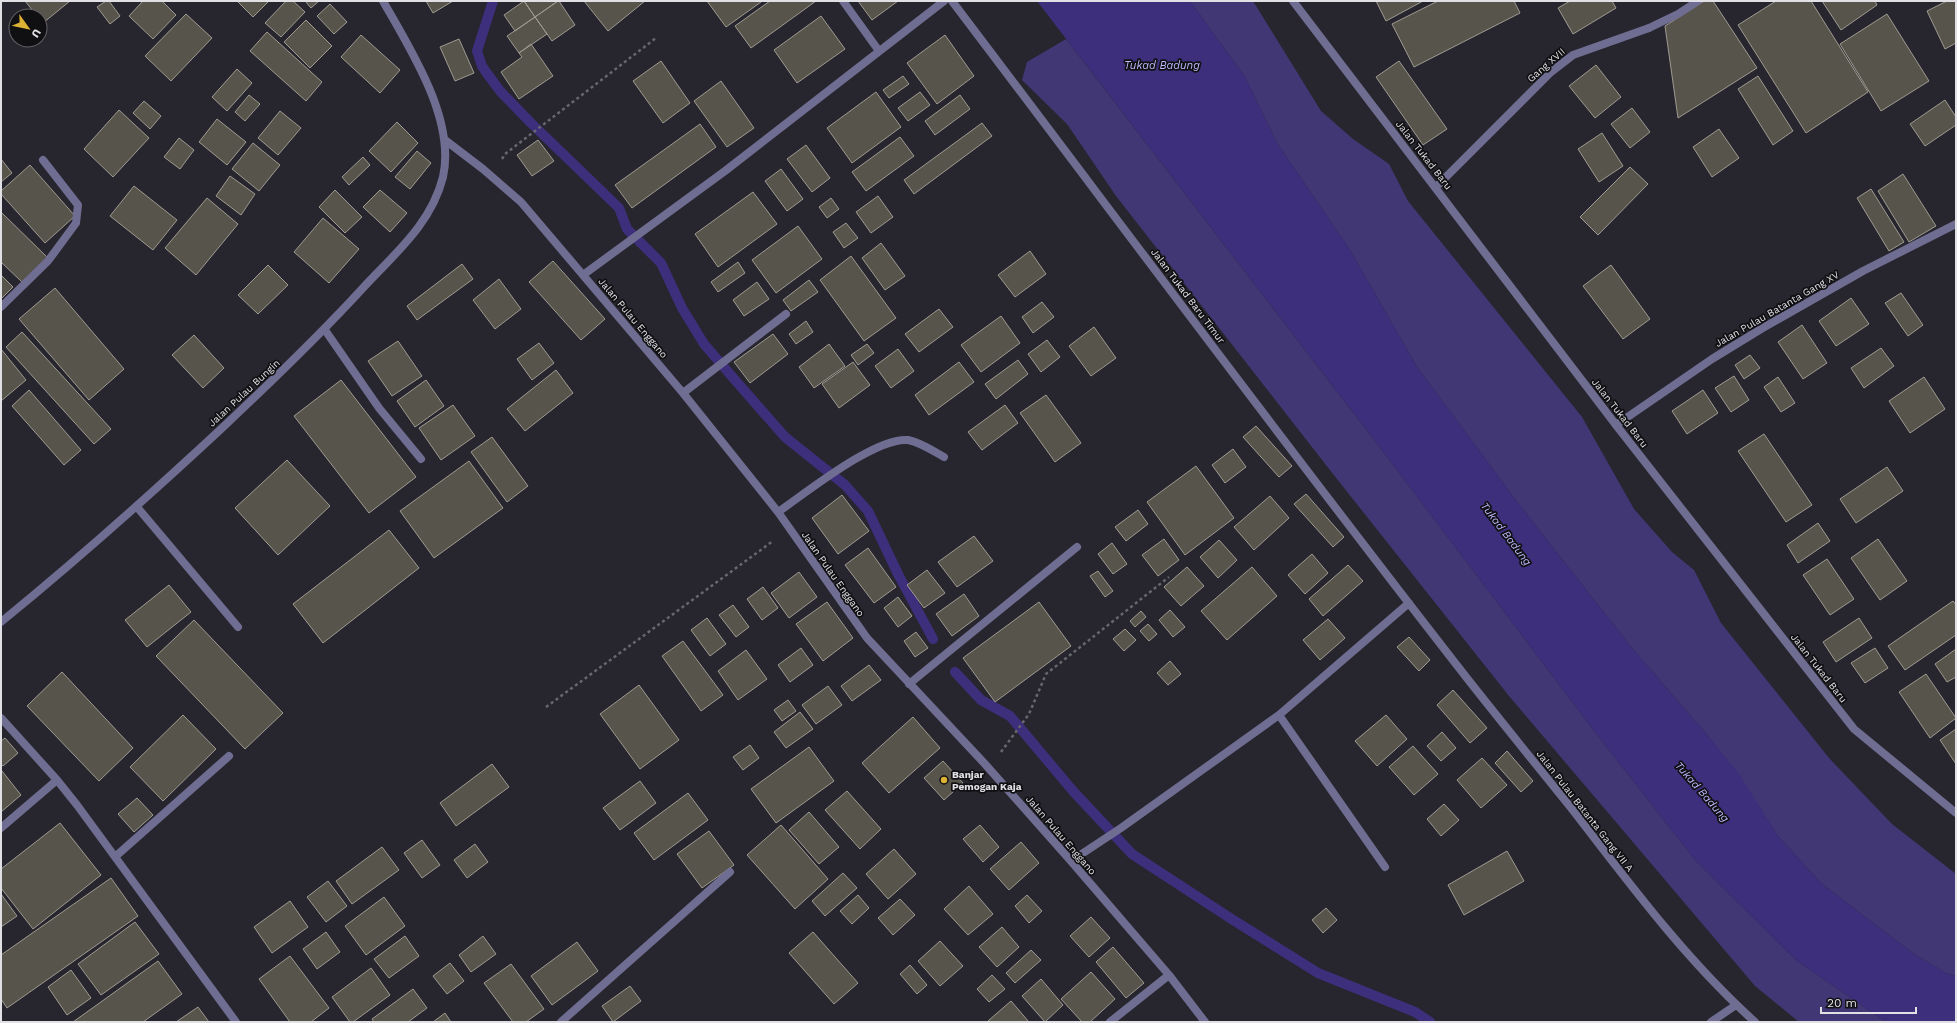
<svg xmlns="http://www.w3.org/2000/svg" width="1957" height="1023" font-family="'Work Sans',sans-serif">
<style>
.green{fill:#403774}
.water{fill:#3e2f7d}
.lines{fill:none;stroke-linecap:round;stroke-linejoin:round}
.stream{stroke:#3e2f7d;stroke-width:10}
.building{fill:#57544b;stroke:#9f9b92}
.path{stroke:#67676e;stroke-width:2.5;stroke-dasharray:3 3;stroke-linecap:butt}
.service{stroke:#706d92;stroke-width:8}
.minor{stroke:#706d92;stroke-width:8}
.tertiary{stroke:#706d92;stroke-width:8}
.poi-dot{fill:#ddb133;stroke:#101013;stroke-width:1.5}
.labels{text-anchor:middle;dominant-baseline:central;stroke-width:3.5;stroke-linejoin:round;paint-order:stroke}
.street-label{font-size:10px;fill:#e0e0e5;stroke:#101013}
.poi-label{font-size:10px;font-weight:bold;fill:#e0e0e5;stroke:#101013;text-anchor:start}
.water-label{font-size:11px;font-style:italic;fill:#bdb8fb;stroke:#101013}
</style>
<rect width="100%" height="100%" fill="#27262e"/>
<path class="green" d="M1190,1H1253L1321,111L1353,139L1389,164L1408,201L1582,417L1634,509L1672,552L1694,570L1721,623L1829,758L1892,824L1956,874V976L1946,973L1914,954L1821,883L1778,836L1738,774L1709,737L1632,648L1521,507L1417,367L1350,250L1277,143L1245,77Z
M1066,39L1388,458L1591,727L1695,860L1797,961L1886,1022H1799L1755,986L1509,696L1333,474L1116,196L1067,124L1022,80L1027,62Z"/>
<path class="water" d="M1037,1H1190L1245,77L1277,143L1350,250L1417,367L1521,507L1632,648L1709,737L1739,774L1778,836L1821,883L1914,954L1946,973L1956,976V1022H1886L1797,961L1695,860L1591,727L1388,458Z"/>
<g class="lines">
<path class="stream" d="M493,1L477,51L482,66L486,72L500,91L531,123L619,208L627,229L661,263L682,308L704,344L735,380L785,437L845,485L868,511L898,574L933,639
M955,672L981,700L1010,716L1073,791L1132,854L1230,918L1318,973L1415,1012L1430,1022"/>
</g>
<path class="building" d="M25,1H70L43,23L40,16H37Z
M106,1H109L120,16L110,24L97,7Z
M143,1H162L176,15L153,39L129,16Z
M237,1H269L253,17Z
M286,1H293L305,12L281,37L265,23Z
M305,1H319L311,8Z
M426,1H453L433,13Z
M524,1L535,17L515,31L504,15Z
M524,1H558L535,17Z
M558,1H559L575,25L552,41L535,17Z
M584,1H645L608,31Z
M707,1H760L761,2L726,27Z
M770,1H816L751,48L735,26Z
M858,1H898L872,20Z
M1376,1H1423L1386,21Z
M1438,1H1514L1520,13L1414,67L1392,24Z
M1570,1H1612L1616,8L1573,34L1558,8Z
M1704,1H1713L1757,68L1678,118L1665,26Z
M1776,1H1811L1868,92L1806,133L1738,25Z
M1822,1H1875L1877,5L1841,30Z
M1947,1H1956V43L1945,49L1927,11Z
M330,4L347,22L334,34L317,16Z
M186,14L212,38L171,81L145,56Z
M1887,14L1929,81L1881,111L1840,44Z
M821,16L845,49L797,83L774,50Z
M535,17L547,34L519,53L507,36Z
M306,20L332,46L310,68L284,42Z
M267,32L322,82L306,101L250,51Z
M361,35L400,70L380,93L341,57Z
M945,35L974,76L937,104L907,63Z
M459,39L474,73L455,81L440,47Z
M531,44L553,76L519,99L501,72L522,57L519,53Z
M661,61L690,103L663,123L633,81Z
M1399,61L1447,129L1423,145L1376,77Z
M1596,65L1621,97L1595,118L1569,86Z
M237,69L252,83L227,111L212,97Z
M903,76L909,84L889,98L883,90Z
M1758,76L1793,131L1773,145L1738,89Z
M721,81L754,128L727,147L694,101Z
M876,92L901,127L852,163L827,128Z
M920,92L930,105L908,121L898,108Z
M249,95L260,104L245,121L235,112Z
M960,95L970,109L935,135L925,121Z
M1945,100L1956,117V125L1925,146L1910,124Z
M144,101L161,116L150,129L133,113Z
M1632,108L1650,132L1630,148L1611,124Z
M119,110L149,138L113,177L84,149Z
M280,111L301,128L278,155L258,138Z
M217,119L246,142L227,165L199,142Z
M397,122L418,143L391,172L369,151Z
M982,123L992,136L914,194L904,180Z
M700,124L716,147L632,208L615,185Z
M1719,129L1739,158L1712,177L1693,147Z
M1602,133L1623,166L1599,182L1578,149Z
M900,137L914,156L866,191L852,172Z
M179,138L194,150L180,169L164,157Z
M538,140L554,161L532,176L517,155Z
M253,143L280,165L259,191L232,169Z
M806,145L830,178L812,192L787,159Z
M417,151L431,163L410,189L395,177Z
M363,157L370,165L349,185L342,177Z
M1,159L12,173L1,182Z
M30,165L75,216L45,243L1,194V191Z
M1630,167L1648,184L1598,235L1580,217Z
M781,169L803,199L787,211L765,181Z
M1903,174L1936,226L1909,242L1878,191Z
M230,176L255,194L241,215L216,196Z
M134,186L177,220L153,250L110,216Z
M1871,189L1904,242L1889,251L1857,198Z
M335,190L362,217L345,233L319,207Z
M380,190L407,213L390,232L363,207Z
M753,192L777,224L718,267L695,234Z
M878,196L893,217L871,233L856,212Z
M207,198L238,224L196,275L165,248Z
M831,198L839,209L827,218L819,207Z
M1,212L48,258L23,283L1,262Z
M323,218L359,249L329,283L294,252Z
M846,223L858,238L844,248L833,232Z
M798,226L822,259L776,293L752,260Z
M881,243L905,276L885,290L862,258Z
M1030,251L1046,274L1015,297L998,275Z
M851,256L896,318L864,341L820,280Z
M553,261L605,319L581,340L529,282Z
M738,262L745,273L718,292L711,282Z
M462,264L473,279L417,320L407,306Z
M268,265L288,285L258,314L238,295Z
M1611,265L1650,319L1623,339L1583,286Z
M1,275L13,287L1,299Z
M499,279L521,309L495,329L473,300Z
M809,280L818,292L791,311L783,300Z
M757,282L769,299L744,316L733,300Z
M55,288L124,369L89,400L19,319Z
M1901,293L1923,325L1908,336L1885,303Z
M1851,298L1869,324L1836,346L1819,321Z
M1042,302L1054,317L1033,333L1022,317Z
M939,309L953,327L919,352L905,334Z
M1001,316L1020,343L981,372L961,345Z
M806,321L813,332L796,344L789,334Z
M1802,325L1827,363L1803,379L1778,342Z
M1094,327L1116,358L1091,376L1069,346Z
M22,332L111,429L94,444L6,347Z
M773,334L788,354L750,383L734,362Z
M194,335L224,368L203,388L172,355Z
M1047,340L1060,357L1041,372L1028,354Z
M398,341L422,376L392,396L368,361Z
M539,343L554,363L532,380L517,359Z
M829,344L845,366L814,388L799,367Z
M867,344L874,353L858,365L851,355Z
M1881,348L1894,366L1864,388L1851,368Z
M1,349L26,380L1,401Z
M898,349L914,371L891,388L875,366Z
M1750,355L1760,368L1744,379L1735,365Z
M1018,360L1028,374L996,399L985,384Z
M853,362L870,385L839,408L822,384Z
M959,362L974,382L929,415L915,395Z
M556,370L573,393L525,431L507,409Z
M1734,376L1749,400L1731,412L1715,388Z
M1778,377L1795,403L1781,412L1764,387Z
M1924,377L1945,409L1910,433L1889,401Z
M341,380L416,477L369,513L294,416Z
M426,380L444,406L415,427L397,401Z
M29,390L81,450L64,465L12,406Z
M1703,390L1718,413L1687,434L1672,411Z
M1046,395L1081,443L1055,462L1020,413Z
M453,405L475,436L441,460L419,428Z
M1005,405L1018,423L982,450L968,432Z
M1256,426L1292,466L1279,477L1243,437Z
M1764,434L1812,505L1786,522L1738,451Z
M492,437L528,486L507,502L471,452Z
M1233,449L1246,467L1225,483L1212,465Z
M287,460L330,506L278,555L235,508Z
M469,461L503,508L434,558L400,511Z
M1196,466L1234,518L1185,555L1147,502Z
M1887,467L1903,491L1856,523L1840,499Z
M1306,494L1344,537L1333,547L1294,504Z
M842,495L869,531L838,554L812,518Z
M1270,496L1289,518L1254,550L1234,527Z
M1138,510L1148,524L1126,541L1115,527Z
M1818,523L1830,541L1798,563L1787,545Z
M389,530L419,568L323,643L293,604Z
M974,536L993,561L957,587L938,562Z
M1164,539L1179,560L1158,576L1142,555Z
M1878,539L1907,581L1880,600L1851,558Z
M1219,540L1237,560L1218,578L1200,557Z
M1112,543L1127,564L1113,574L1098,554Z
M868,548L896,587L874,603L845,565Z
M1312,554L1328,573L1305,594L1288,575Z
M1827,559L1854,599L1830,615L1803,575Z
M1348,565L1363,581L1323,616L1309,599Z
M1187,567L1204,586L1181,606L1164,587Z
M1252,567L1277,596L1227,640L1201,611Z
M927,570L945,593L924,608L907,585Z
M1098,571L1113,591L1105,597L1090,576Z
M799,572L817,597L789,618L771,593Z
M169,585L191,612L147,647L125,620Z
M763,587L778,608L762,620L747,599Z
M964,594L979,616L952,636L936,614Z
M898,597L912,616L898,627L884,608Z
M1953,601L1956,605V635L1905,670L1888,646Z
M827,602L853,638L823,661L796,624Z
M1039,602L1071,646L995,702L963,658Z
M733,605L749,627L736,637L719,615Z
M1170,610L1185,627L1173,637L1159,620Z
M1141,611L1146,617L1135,627L1130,621Z
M707,618L726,644L710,656L691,630Z
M1859,618L1872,638L1836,662L1823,642Z
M1328,619L1345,638L1320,660L1303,640Z
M194,620L283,713L245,749L156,656Z
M1148,624L1157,634L1149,641L1140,631Z
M1125,629L1136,640L1124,651L1113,639Z
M916,632L928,648L915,657L904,641Z
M1409,637L1430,660L1419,671L1397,647Z
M683,641L723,695L701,711L662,656Z
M801,648L813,665L790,682L778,665Z
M1875,648L1888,668L1865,683L1851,663Z
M1956,649V677L1947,682L1935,664Z
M746,650L767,679L738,700L718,671Z
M1170,661L1181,674L1168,685L1157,673Z
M869,665L881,680L852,701L841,686Z
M62,672L133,748L99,781L27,706Z
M1926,674L1956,718L1930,738L1899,692Z
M639,685L679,740L640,769L600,714Z
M828,686L842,705L816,724L802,705Z
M1453,690L1487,728L1470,743L1437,705Z
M788,700L796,711L782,721L774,710Z
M800,712L813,729L786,748L774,732Z
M183,715L216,749L163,801L130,767Z
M1386,715L1407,739L1377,766L1355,741Z
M913,717L940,748L889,793L862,763Z
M1956,729V764L1940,740Z
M1442,732L1456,748L1441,761L1427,746Z
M5,738L18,753L3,766L1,764V741Z
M750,745L759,758L743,770L733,757Z
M1413,746L1438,774L1414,795L1389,767Z
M809,747L834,781L776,823L751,789Z
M1507,751L1533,781L1521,792L1495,763Z
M1482,758L1507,785L1481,808L1457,780Z
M943,761L963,783L944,800L924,778Z
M492,764L509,787L456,826L440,803Z
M2,771L21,795L1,812V772Z
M640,781L656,803L620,830L603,808Z
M847,791L881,829L860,849L825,810Z
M688,793L708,820L654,860L634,833Z
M137,798L153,815L134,832L118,814Z
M1444,804L1459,820L1441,836L1427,819Z
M809,812L839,847L819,864L789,830Z
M60,823L101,875L33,929L1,888V869Z
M781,825L828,879L795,909L747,855Z
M980,825L999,847L983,862L963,839Z
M709,831L734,865L702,888L677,854Z
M422,840L440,865L422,878L404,853Z
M1021,842L1039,863L1009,890L990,869Z
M475,844L488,862L467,878L454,860Z
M382,847L399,870L352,904L336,881Z
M894,849L916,874L888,899L866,874Z
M1507,851L1524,881L1464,915L1448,885Z
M843,873L857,888L825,916L812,901Z
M111,878L138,916L7,1008L1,999V955Z
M328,881L347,906L326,922L307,897Z
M969,886L993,914L968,935L944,909Z
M1,894L17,916L1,927Z
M858,895L869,908L852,924L840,911Z
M1027,895L1042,911L1029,923L1015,906Z
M384,897L405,926L366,955L345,926Z
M900,899L915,915L893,935L878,918Z
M290,901L308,927L272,953L254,927Z
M1326,908L1337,920L1323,933L1312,920Z
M1091,917L1110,938L1089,957L1070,936Z
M135,922L159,954L101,995L78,964Z
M1002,927L1019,947L997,967L979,947Z
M326,932L340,952L317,969L303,949Z
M813,932L858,983L834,1004L789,953Z
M405,936L419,956L389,978L374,959Z
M483,936L496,954L471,972L459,955Z
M940,941L963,966L940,986L918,961Z
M577,942L598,971L552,1005L531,976Z
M1113,947L1144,983L1126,998L1096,962Z
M1031,950L1041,960L1015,983L1006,973Z
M290,956L329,1008L311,1022H290L259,979Z
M158,961L182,994L143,1022H73Z
M450,963L464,981L447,994L433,976Z
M511,964L544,1009L526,1022H513L484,983Z
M910,965L927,985L917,994L900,974Z
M371,968L390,995L353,1022H350L332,997Z
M71,970L91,998L67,1015L48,987Z
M1091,972L1115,999L1090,1022H1082L1061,999Z
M992,975L1005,989L989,1002L977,989Z
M1041,979L1063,1005L1045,1022L1022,996Z
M630,986L641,1001L613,1022L602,1006Z
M413,989L427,1008L408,1022H374L372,1019Z
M1011,1001L1029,1022H989L988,1021Z
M198,1007L209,1022H176Z
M445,1013L451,1022H433Z"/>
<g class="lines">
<path class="path" d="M502,159L505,154L656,38
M546,707L773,541
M1001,752L1029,714L1046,674L1169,577"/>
<path class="service" d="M1436,187L1551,72L1573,55L1649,28"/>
<path class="minor" d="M843,1L879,51
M952,1C1124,228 1294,457 1470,682C1504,725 1538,767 1572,809C1629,883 1686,960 1755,1022
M1649,28L1678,14L1698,1
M445,140L483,169L521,202L683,393L778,512L867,638L985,764L1071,861L1169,975L1205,1022
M583,275L725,171L944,1
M1,307L48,261L76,223L78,205L43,160
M325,330L379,408L421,459
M683,393L786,314
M1616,425L1712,359L1761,329L1863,271L1956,224
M137,507L238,627
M778,512C806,493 875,437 908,440C920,442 933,451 944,457
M909,684L1077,547
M1279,715L1385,867
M1,718L57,780L77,805L236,1022
M1,828L57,780
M116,856L229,756
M1071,861L1121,828L1279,715L1409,603
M561,1022L730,872
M1110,1022L1169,975
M1711,1022L1736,1005"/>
<path class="tertiary" d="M1293,1L1616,425L1854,729L1956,813
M1,622C77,560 150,495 221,429C270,383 317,338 362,289C393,255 431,225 443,177C456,119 410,49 383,1"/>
</g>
<circle class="poi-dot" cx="944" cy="780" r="4"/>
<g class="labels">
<g class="street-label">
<text transform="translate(1546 65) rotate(-41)">Gang XVII</text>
<text transform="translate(1424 155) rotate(52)">Jalan Tukad Baru</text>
<text transform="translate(1188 296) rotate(53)">Jalan Tukad Baru Timur</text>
<text transform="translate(1777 309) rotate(-30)">Jalan Pulau Batanta Gang XV</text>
<text transform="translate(633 318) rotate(50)">Jalan Pulau Enggano</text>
<text transform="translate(244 393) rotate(-43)">Jalan Pulau Bungin</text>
<text transform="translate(1620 413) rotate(52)">Jalan Tukad Baru</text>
<text transform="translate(833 574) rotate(55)">Jalan Pulau Enggano</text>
<text transform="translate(1819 668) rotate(52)">Jalan Tukad Baru</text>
<text transform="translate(1585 811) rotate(52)">Jalan Pulau Batanta Gang VII A</text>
<text transform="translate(1061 835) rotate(49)">Jalan Pulau Enggano</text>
</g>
<g class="poi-label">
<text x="952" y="774">Banjar<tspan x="952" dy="12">Pemogan Kaja</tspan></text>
</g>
<g class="water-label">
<text x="1162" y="65">Tukad Badung</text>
<text transform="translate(1506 534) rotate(53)">Tukad Badung</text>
<text transform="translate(1702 792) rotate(49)">Tukad Badung</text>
</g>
</g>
<rect width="1957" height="1023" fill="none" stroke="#e0e0e5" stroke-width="4"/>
<g transform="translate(28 28) rotate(123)"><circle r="19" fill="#101013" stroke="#636367"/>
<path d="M0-3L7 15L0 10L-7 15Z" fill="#ddb133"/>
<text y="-6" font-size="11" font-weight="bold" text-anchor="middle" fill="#e0e0e5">U</text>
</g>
<path d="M1821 1007v6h95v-6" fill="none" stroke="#e0e0e5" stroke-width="2"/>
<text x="1827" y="1007" font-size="12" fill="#e0e0e5" stroke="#101013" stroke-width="3" paint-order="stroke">20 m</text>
</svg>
